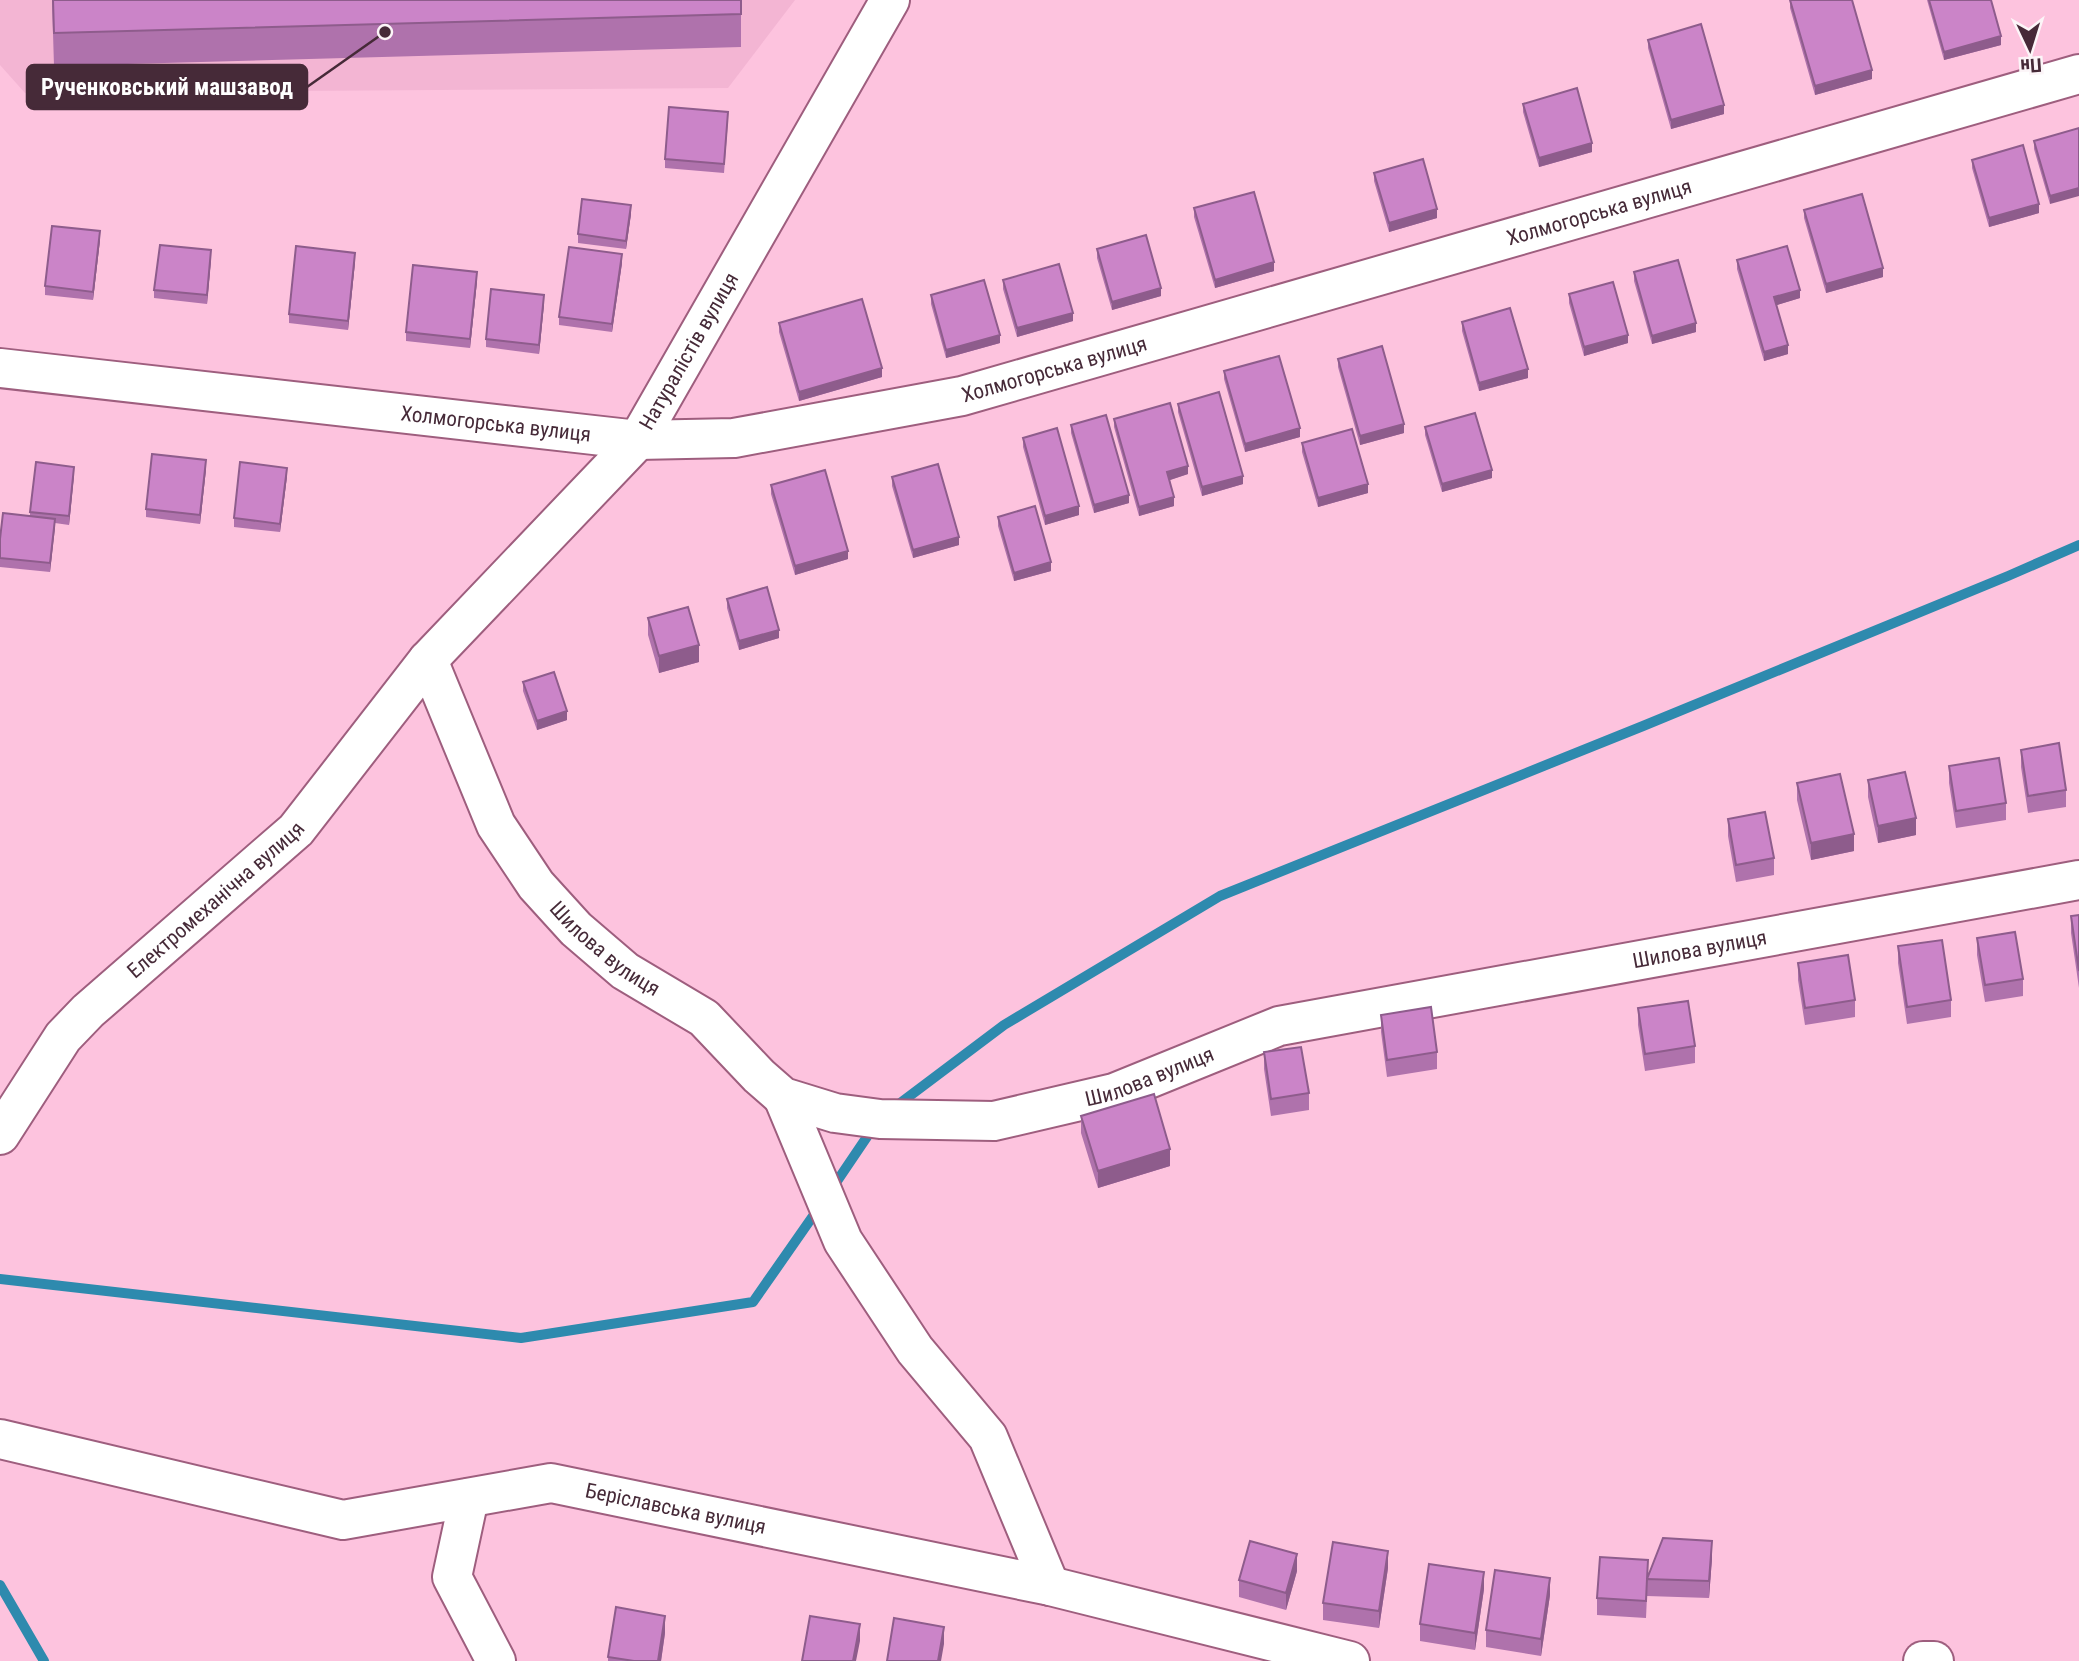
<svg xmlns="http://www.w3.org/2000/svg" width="2079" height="1661" font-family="'Roboto Condensed',sans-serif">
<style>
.built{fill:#f3b5d3}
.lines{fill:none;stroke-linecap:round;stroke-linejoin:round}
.stream{stroke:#2e8aae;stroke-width:10}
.minor-casing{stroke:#9e5e7e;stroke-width:42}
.minor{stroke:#fff;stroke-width:38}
.wall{fill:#af72ac}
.shaded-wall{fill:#8e5c8c}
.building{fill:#cb84c8;stroke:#8e5c8c;stroke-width:2}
.labels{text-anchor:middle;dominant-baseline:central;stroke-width:5;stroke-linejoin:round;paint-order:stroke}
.street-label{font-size:21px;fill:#462a38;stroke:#fcf5f8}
.leader{fill:none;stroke:#462a38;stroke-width:2.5}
.callout-dot{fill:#462a38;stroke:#fcf5f8;stroke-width:2.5}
.callout{fill:#462a38;stroke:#462a38;stroke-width:2.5}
.callout-label{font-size:23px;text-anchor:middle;font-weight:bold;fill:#fff}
</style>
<rect width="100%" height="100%" fill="#fdc3de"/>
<path class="built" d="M0,0H795L728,88L25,93L0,65Z"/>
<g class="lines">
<path class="stream" d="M895,1107L1004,1025L1220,896L1643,726L2008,576L2079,545
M831,1190L875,1125
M0,1279L521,1338L753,1302L820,1206
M0,1585L44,1661"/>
<defs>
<g id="minor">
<path id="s1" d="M0,368L638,440L734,438L962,396L2079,74"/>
<path id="s2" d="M428,660L496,825L536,885L576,929L625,971L704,1018L759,1076L783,1097L835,1113L880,1119L994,1121L1114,1093L1279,1026L2079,880"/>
<path d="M783,1097L843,1241L915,1350L988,1437L1050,1586"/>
<path id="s3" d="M0,1135L63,1037L88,1011L296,830L428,660L638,440L890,0"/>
<path id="s4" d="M0,1439L343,1520L551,1483L1050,1586L1350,1661"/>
<path d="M469,1498L452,1577L496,1661"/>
<path d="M1923,1661H1934"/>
</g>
</defs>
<use href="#minor" class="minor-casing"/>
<use href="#minor" class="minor"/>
</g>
<path class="wall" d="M52,0H741V47L54,66Z
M1790,0L1872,79L1815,95L1790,8Z
M1927,0H1991L2001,45L1944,60Z
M1648,40L1724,114L1671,129L1648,48Z
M1523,104L1592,152L1539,167L1523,112Z
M728,121L724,173L665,168V159Z
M2079,128L2050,204L2034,149V141Z
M1972,160L2039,213L1989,227L1972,168Z
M1374,173L1437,218L1389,232L1374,181Z
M1194,208L1274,271L1215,288L1194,217Z
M1804,210L1883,277L1826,293L1804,218Z
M631,214L626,249L578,243V234Z
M100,240L93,300L45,295V286Z
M1097,249L1161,296L1112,310L1097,258Z
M211,259L207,304L154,298V290Z
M1737,260L1800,298L1776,305L1788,354L1764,361L1737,269Z
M355,262L348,330L289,323V314Z
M622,263L612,332L559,325V317Z
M1634,272L1696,332L1652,344L1634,281Z
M1003,280L1073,321L1017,337L1003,289Z
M477,281L470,348L406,341V332Z
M1569,294L1628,343L1584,356L1569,303Z
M931,295L1000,343L946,358L931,304Z
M544,304L539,354L486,347V339Z
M1462,322L1528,378L1479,391L1462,331Z
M779,323L882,377L799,401L779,332Z
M1338,359L1404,433L1360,445L1338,367Z
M1224,371L1300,437L1245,452L1224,379Z
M1178,404L1243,484L1202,496L1178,412Z
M1114,419L1188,474L1170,480L1174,506L1139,516L1114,427Z
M1071,425L1129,503L1094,513L1071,433Z
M1425,427L1492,478L1442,492L1425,435Z
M1023,438L1079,515L1045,525L1023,447Z
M1302,443L1368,493L1318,507L1302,452Z
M206,469L200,524L146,517V509Z
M74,475L69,525L55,523L50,572L0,567V539L30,516V512Z
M287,476L280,532L234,527V518Z
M892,477L959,545L913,558L892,486Z
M771,485L848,559L795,575L771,494Z
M998,517L1051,571L1014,581L998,526Z
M727,599L779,638L739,650L727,608Z
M648,618L699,662L659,673L648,635Z
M523,682L567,720L537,730L523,691Z
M2021,750L2066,790V807L2028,813L2021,767Z
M1949,766L2006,803V820L1956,828L1949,783Z
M1868,780L1916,835L1878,843L1868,797Z
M1797,783L1854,851L1811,860L1797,800Z
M1728,819L1774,858V875L1736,882L1728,836Z
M2079,915V988L2071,933V916Z
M1977,938L2023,979V996L1985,1002L1977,955Z
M1898,946L1951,1000V1017L1907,1024L1898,963Z
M1798,963L1855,1000V1017L1805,1025L1798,980Z
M1638,1008L1695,1046V1063L1645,1071L1638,1025Z
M1381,1015L1437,1052V1069L1387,1077L1381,1032Z
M1264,1052L1309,1093V1110L1271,1116L1264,1069Z
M1081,1116L1170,1166L1098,1188L1081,1133Z
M1712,1558L1709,1598L1647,1596L1646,1618L1597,1615V1598L1648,1576Z
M1388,1568L1379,1628L1323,1620V1603Z
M1297,1571L1286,1610L1239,1597V1580Z
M1484,1589L1475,1650L1420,1641V1624Z
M1550,1595L1541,1656L1486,1647V1630Z
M665,1633L661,1661H608V1657Z"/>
<path class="shaded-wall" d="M2001,36V45L1944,60V52Z
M1872,70V79L1815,95V86Z
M1724,105V114L1671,129V120Z
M1592,143V152L1539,167V158Z
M2079,188V196L2050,204V196Z
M2039,204V213L1989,227V218Z
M631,205V214L626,249V241Z
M1437,209V218L1389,232V223Z
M100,231V240L93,300V292Z
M211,250V259L207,304V295Z
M355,253V262L348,330V321Z
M622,254V263L612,332V324Z
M1274,262V271L1215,288V280Z
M1883,268V277L1826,293V284Z
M477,272V281L470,348V339Z
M1161,288V296L1112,310V302Z
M1800,290V298L1774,306V297Z
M544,295V304L539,354V345Z
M1073,313V321L1017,337V328Z
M1696,323V332L1652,344V336Z
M1000,335V343L946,358V350Z
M1628,335V343L1584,356V347Z
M1788,345V354L1764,361V352Z
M882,368V377L799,401V392Z
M1528,369V378L1479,391V383Z
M1404,424V433L1360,445V436Z
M1300,428V437L1245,452V444Z
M206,460V469L200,524V515Z
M1188,466V474L1167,481V472Z
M74,467V475L69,525V516Z
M287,468V476L280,532V524Z
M1492,470V478L1442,492V484Z
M1243,476V484L1202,496V487Z
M1368,484V493L1318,507V498Z
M1129,495V503L1094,513V505Z
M1174,497V506L1139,516V507Z
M1079,506V515L1045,525V516Z
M55,519V528L50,572V563Z
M959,537V545L913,558V550Z
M848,551V559L795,575V566Z
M1051,562V571L1014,581V573Z
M779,630V638L739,650V641Z
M699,645V662L659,673V656Z
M567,711V720L537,730V721Z
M1916,818V835L1878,843V826Z
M1854,834V851L1811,860V843Z
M1170,1149V1166L1098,1188V1171Z
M1712,1541V1558L1709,1598V1581Z
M1388,1551V1568L1379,1628V1611Z
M1297,1554V1571L1286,1610V1593Z
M1484,1572V1589L1475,1650V1633Z
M1550,1578V1595L1541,1656V1639Z
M665,1616V1633L661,1661H658Z
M860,1624V1641L856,1661H853Z
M944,1627V1644L941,1661H938Z"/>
<path class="building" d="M53,0H741V14L54,33Z
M1790,0H1852L1872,70L1815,86Z
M1929,0H1991L2001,36L1944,52Z
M1701,24L1724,105L1671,120L1648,40Z
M1577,88L1592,143L1539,158L1523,104Z
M669,107L728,112L724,164L665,159Z
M2079,128V188L2050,196L2034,141Z
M2023,145L2039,204L1989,218L1972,160Z
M1423,159L1437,209L1389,223L1374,173Z
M1254,192L1274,262L1215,280L1194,208Z
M1862,194L1883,268L1826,284L1804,210Z
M582,199L631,205L626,241L578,234Z
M52,226L100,231L93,292L45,286Z
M1146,235L1161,288L1112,302L1097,249Z
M160,245L211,250L207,295L154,290Z
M296,246L355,253L348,321L289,314Z
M1787,246L1800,290L1774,297L1788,345L1764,352L1737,260Z
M569,247L622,254L612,324L559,317Z
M1678,260L1696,323L1652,336L1634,272Z
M1059,264L1073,313L1017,328L1003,280Z
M413,265L477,272L470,339L406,332Z
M984,280L1000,335L946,350L931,295Z
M1613,282L1628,335L1584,347L1569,294Z
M491,289L544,295L539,345L486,339Z
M862,299L882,368L799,392L779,323Z
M1510,308L1528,369L1479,383L1462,322Z
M1382,346L1404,424L1360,436L1338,359Z
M1279,356L1300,428L1245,444L1224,371Z
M1219,392L1243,476L1202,487L1178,404Z
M1170,403L1188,466L1167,472L1174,497L1139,507L1114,419Z
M1475,413L1492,470L1442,484L1425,427Z
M1106,415L1129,495L1094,505L1071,425Z
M1057,428L1079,506L1045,516L1023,438Z
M1352,429L1368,484L1318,498L1302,443Z
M152,454L206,460L200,515L146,509Z
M36,462L74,467L69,516L30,512Z
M240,462L287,468L280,524L234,518Z
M938,464L959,537L913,550L892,477Z
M825,470L848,551L795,566L771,485Z
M1035,506L1051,562L1014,573L998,517Z
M3,513L55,519L50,563L0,558V539Z
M767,587L779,630L739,641L727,599Z
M688,607L699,645L659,656L648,618Z
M554,672L567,711L537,721L523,682Z
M2059,743L2066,790L2028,796L2021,750Z
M1999,758L2006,803L1956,811L1949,766Z
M1905,772L1916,818L1878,826L1868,780Z
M1840,774L1854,834L1811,843L1797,783Z
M1765,812L1774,858L1736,865L1728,819Z
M2079,915V971L2071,916Z
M2015,932L2023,979L1985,985L1977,938Z
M1942,940L1951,1000L1907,1007L1898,946Z
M1848,955L1855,1000L1805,1008L1798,963Z
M1688,1001L1695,1046L1645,1054L1638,1008Z
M1431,1007L1437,1052L1387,1060L1381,1015Z
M1301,1047L1309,1093L1271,1099L1264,1052Z
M1154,1094L1170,1149L1098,1171L1081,1116Z
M1663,1538L1712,1541L1709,1581L1647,1579L1646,1601L1597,1598L1600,1557L1648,1560L1647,1579Z
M1250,1541L1297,1554L1286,1593L1239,1580Z
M1333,1542L1388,1551L1379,1611L1323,1603Z
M1429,1564L1484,1572L1475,1633L1420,1624Z
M1495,1570L1550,1578L1541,1639L1486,1630Z
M616,1607L665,1616L658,1661H634L608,1657Z
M810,1616L860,1624L853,1661H802Z
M894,1618L944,1627L938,1661H887Z"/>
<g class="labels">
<g class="street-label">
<text stroke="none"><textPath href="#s1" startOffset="1633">Холмогорська вулиця</textPath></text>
<text stroke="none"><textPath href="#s3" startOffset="1050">Натуралістів вулиця</textPath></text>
<text stroke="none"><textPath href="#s1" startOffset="1066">Холмогорська вулиця</textPath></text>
<text stroke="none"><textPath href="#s1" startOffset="499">Холмогорська вулиця</textPath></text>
<text stroke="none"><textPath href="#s3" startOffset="322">Електромеханічна вулиця</textPath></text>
<text stroke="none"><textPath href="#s2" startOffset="345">Шилова вулиця</textPath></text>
<text stroke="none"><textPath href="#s2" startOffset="1521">Шилова вулиця</textPath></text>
<text stroke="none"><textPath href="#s2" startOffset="954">Шилова вулиця</textPath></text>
<text stroke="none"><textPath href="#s4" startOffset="691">Беріславська вулиця</textPath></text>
</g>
</g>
<path class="leader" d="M385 32L307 87"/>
<circle class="callout-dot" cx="385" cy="32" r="7"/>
<rect class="callout" x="27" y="65" width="280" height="44" rx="7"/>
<g class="callout-label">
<text x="167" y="95">Рученковський машзавод</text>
</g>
<g transform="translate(2030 49) rotate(176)" stroke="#fcf5f8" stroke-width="5" paint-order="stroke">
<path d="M0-5L12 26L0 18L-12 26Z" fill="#462a38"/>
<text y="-10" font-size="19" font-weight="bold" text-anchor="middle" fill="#462a38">Пн</text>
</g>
</svg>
